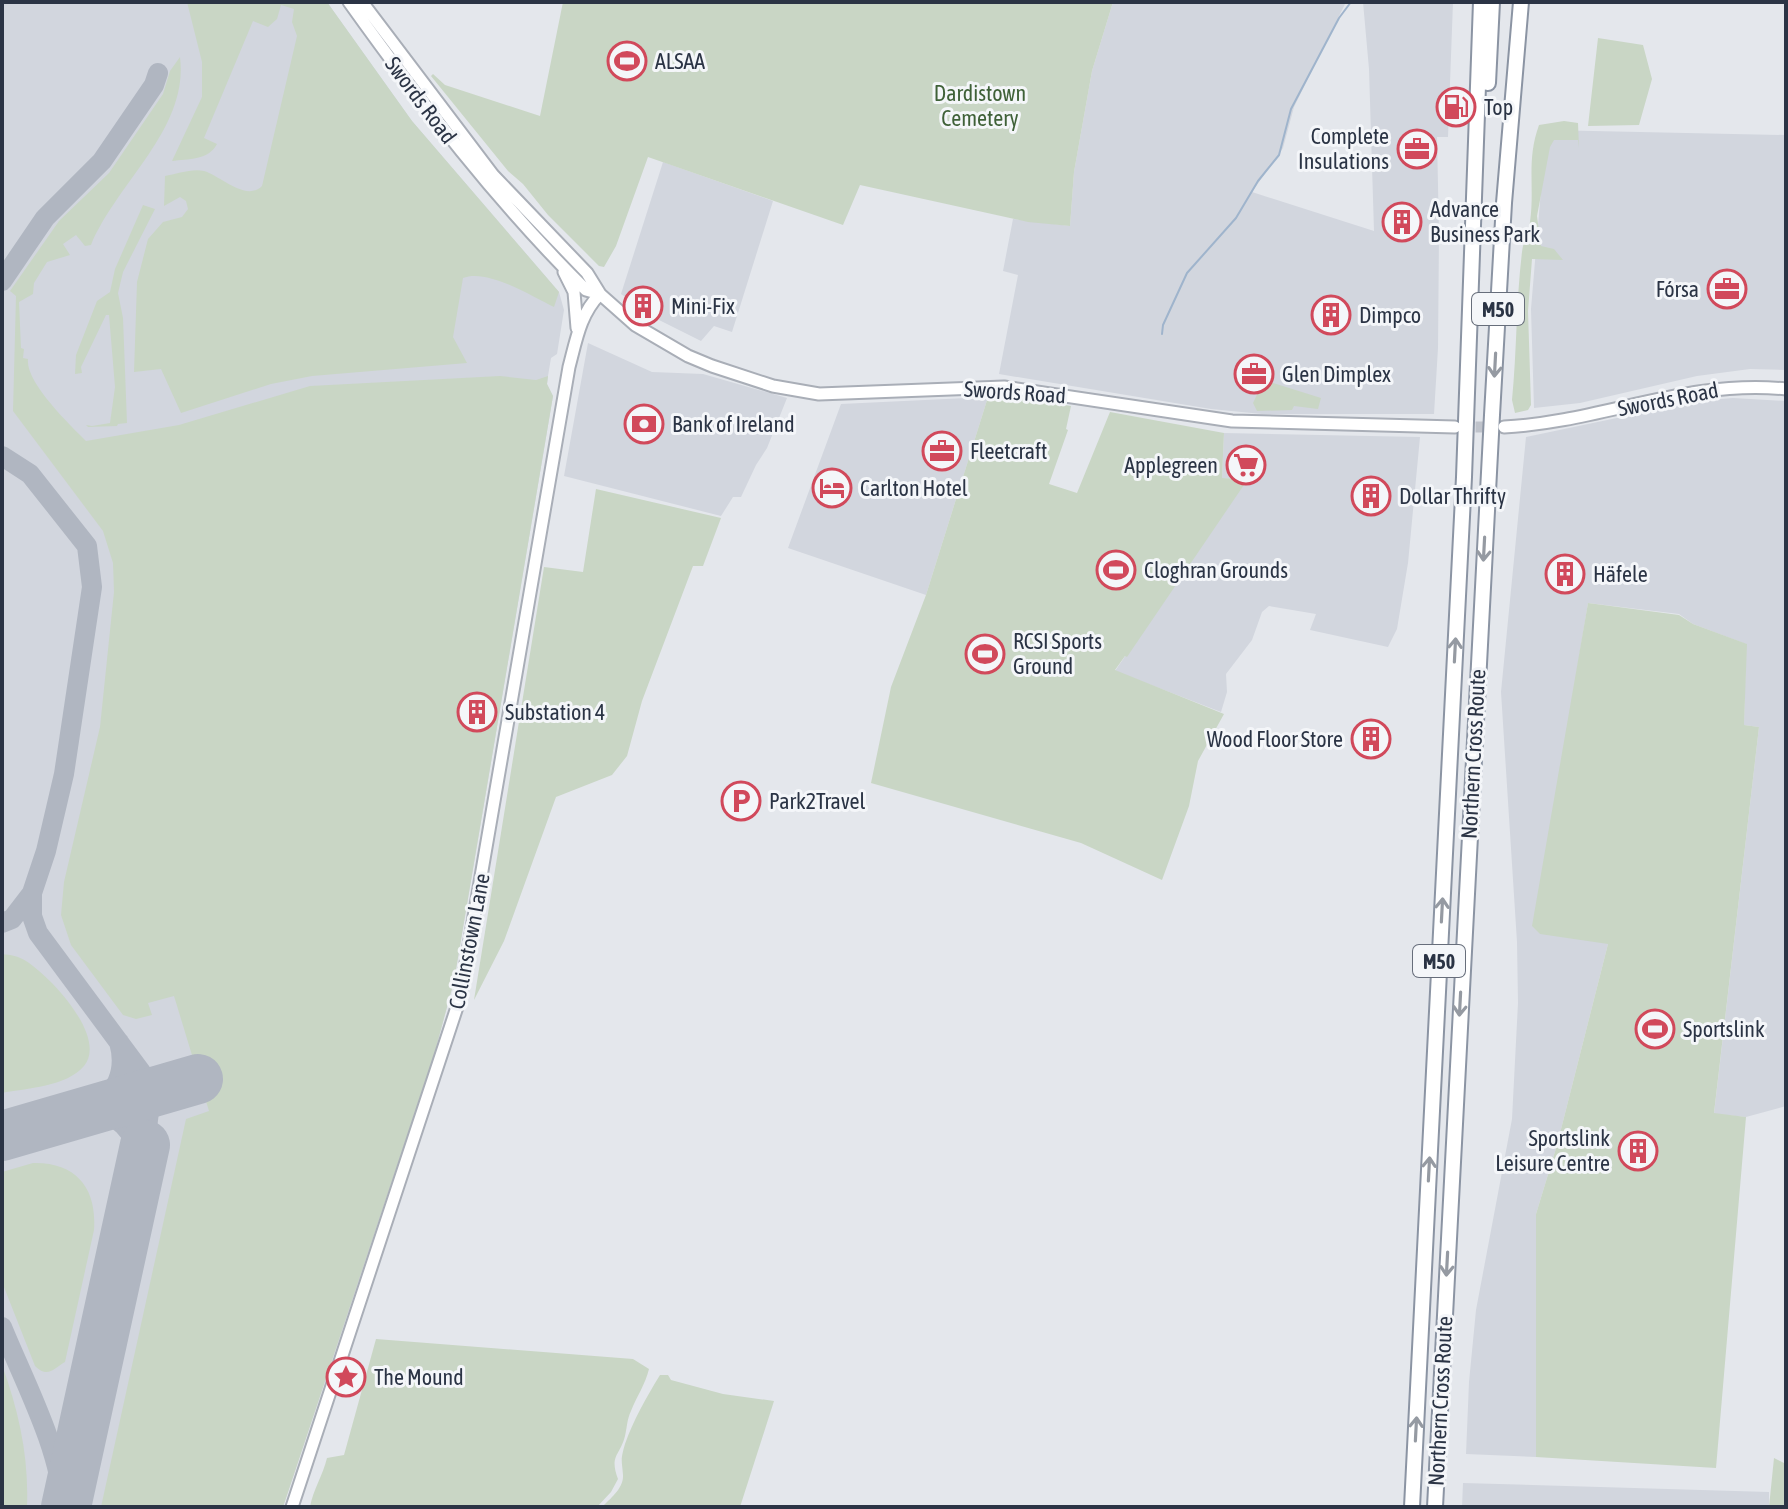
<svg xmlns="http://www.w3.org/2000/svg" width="1788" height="1509" font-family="'Asap Condensed',sans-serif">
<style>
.built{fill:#d2d6de}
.green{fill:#c9d6c5}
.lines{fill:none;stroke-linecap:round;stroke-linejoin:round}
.stream{stroke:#9fb4cc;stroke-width:2}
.taxiway{stroke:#b0b6c1;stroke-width:20}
.runway{stroke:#b0b6c1;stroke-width:50}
.secondary-tunnel{stroke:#bfc3cb;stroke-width:11;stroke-dasharray:11 5.5;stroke-linecap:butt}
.secondary-casing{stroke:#a9aeb7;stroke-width:15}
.highway-casing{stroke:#8b94a3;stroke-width:18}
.secondary{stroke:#fff;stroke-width:11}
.highway{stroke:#fff;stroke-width:14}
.oneway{stroke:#959aa2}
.labels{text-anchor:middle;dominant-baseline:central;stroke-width:6;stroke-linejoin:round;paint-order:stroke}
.shield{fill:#f4f6f9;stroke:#676e7b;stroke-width:2}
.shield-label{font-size:20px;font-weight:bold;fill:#2b3445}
.poi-label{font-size:22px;fill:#2b3445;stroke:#f4f6f9;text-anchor:start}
.park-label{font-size:22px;fill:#3f6138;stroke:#f4f6f9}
.street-label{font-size:22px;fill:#2b3445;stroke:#f4f6f9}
</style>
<rect width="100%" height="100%" fill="#e4e7ec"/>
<path class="built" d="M2,2H327L412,121L559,292L564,310L557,354L551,358L548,376L547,384L553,396L454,981L434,1055L283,1507H2Z
M1113,2H1346L1294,107L1283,148L1252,192L1374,231L1369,69L1363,2H1453L1448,137H1437L1439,234L1438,348L1434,414H1262L1211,409L999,374L1018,275L1003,271L1013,219L1070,226L1074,172L1092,71Z
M1546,130L1786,135V370L1750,369L1697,376L1580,403L1534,408L1531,309Z
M663,162L773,201L732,332L714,326L701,341L659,320L621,294Z
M588,343L652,372L703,374L787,398L767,448L756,465L741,497H733L721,516L564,476Z
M988,397L926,595L788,548L841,404Z
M1733,398L1786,401V1106L1746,1117L1714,1114L1759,727L1744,725L1746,644L1693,624L1679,614L1588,603L1561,767L1608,944L1557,1145L1536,1214V1457L1466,1454L1469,1382L1476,1310L1512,1119L1518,1003L1517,942L1501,692L1526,437L1698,401Z
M1224,433L1420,437L1408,563L1397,629L1388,647L1310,630L1316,614L1269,606L1262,612L1252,640L1226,674L1227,692L1221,712L1115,671L1245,482V479L1222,478Z
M1463,1483L1769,1492V1507H1462Z"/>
<path class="green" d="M187,2H327L412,121L559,292L554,307C531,296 487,268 463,278L453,337L467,363L312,376L271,384L181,413L161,369L134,372L137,282L148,239L163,222L182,217L188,209L186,201L180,197L164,206L165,176C176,174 193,168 204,171C221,176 246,202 262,186L297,36L292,22L294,9L281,5L277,19L268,27L253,21L204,138L217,144C209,160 188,159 172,161L202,97V62Z
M563,2H1113L1092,71L1074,172L1070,226L1028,222L860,185L843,225L648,157L616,246L604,267L599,266L548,215L523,184L508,171L431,76L433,74L445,85L540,116Z
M1598,38L1643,45L1652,79L1639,125L1588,126Z
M180,57C189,129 117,182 91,245L85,246L76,235L63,244L70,255L47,262L34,283L33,294L19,302L21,348L24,349L23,358L28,359C25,382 70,425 86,441L179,425L310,386L500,376L536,380L548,376L547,384L553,396L454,981L434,1055L283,1507H101L186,1119L209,1111L174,996L148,1003L152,1015L136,1019L123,1015L71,945L61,915L64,882L100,727L114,592L113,563L103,531L13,411L16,296L10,291L59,221L109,173L163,94L170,71Z
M1564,121L1578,123L1579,148L1578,140H1554L1550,147L1537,216L1541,246L1554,249L1563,260L1532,259L1528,311L1531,405L1528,410L1515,413L1512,400C1517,350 1516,301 1522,252C1523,242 1528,233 1530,222C1535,187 1526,161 1539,125Z
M143,205L155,209L123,272L118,293L123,318L127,423L118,424L117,426L88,427L86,425L92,426L110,423L115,387L109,315H106L81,367L82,373L75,374L76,355L97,301L110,292L115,269Z
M1264,380L1321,398L1318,409L1294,406L1292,410L1257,411L1253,403Z
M988,397L1019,398L1071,406L1066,429L1068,430L1049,484L1077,493L1110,412L1224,433L1222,478L1245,479L1246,482L1233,501L1127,657L1125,656L1115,670L1224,714L1198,761L1189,806L1162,880L1081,843L871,783L891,687L926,595Z
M596,489L721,518L703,566H693L642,701L627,756L612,775L556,797L504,941L474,1000L544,567L583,572Z
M1588,603L1679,615L1693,624L1747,644L1744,725L1759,727L1714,1113L1746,1117L1716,1468L1536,1457V1214L1557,1145L1608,944L1540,934L1532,926Z
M2,954C11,955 18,956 26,961C50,976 108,1037 84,1066C66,1087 27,1088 2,1093Z
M33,1163C77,1162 97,1189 94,1230L65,1362C54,1368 48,1379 35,1366L2,1282V1172Z
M376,1339L633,1359L649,1369C645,1385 637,1396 631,1411C627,1419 627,1428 625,1436C620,1456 609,1455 618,1479L611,1492L597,1507H310C313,1490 323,1475 327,1458L344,1455Z
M2,1365C19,1412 29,1457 27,1507H2Z
M660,1375H668L671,1380L723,1394L774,1401L740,1507H602C610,1499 624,1488 623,1475C622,1460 620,1461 625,1444C633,1421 647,1396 660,1375Z
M1774,1458L1786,1464V1507H1769Z"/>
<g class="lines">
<path class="stream" d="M1162,334L1163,325L1187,273L1236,218L1258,181L1279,155L1291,109L1339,18L1351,2"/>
<path class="taxiway" d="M2,281L45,218L102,161L154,85L158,73
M2,456L30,474L87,546L92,587L64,774L46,851L32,893L12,919L2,923
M32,893V916L38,933L141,1072L150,1103L145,1145
M83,1112C118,1110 137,1132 141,1165
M2,1134L90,1109C117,1096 127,1070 119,1042
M2,1327C23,1379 62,1452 63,1507"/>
<path class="runway" d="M2,1136L198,1079
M66,1507L145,1145"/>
<path class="secondary-tunnel" d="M1459,427H1498"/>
<defs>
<path id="secondary" d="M349,2C422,104 497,202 586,290L600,294
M362,2L493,175L587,273L600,294L635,325L688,356L712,366L773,386L819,394L1004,387L1232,421L1455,427
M564,272L574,292L577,328
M1504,427C1602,422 1685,379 1786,389
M292,1507L460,998L569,367C576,341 580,314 600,294"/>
<path id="highway" d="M1488,83L1492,2
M1412,1507L1464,477L1481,2
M1435,1507L1492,415L1504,203L1521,2"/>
</defs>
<use href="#secondary" class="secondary-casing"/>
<use href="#highway" class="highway-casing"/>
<use href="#secondary" class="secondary"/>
<use href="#highway" class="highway"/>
</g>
<defs><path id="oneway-shaft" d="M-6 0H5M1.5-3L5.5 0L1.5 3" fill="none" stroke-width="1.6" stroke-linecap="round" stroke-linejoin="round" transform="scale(2)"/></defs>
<g class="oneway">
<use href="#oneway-shaft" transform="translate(1495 365) rotate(93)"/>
<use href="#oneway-shaft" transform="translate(1484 549) rotate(93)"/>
<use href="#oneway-shaft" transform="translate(1455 650) rotate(-87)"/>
<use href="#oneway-shaft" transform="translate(1442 910) rotate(-87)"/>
<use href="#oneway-shaft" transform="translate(1460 1004) rotate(93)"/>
<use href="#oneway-shaft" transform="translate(1429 1169) rotate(-87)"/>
<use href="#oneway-shaft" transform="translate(1447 1264) rotate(93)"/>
<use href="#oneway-shaft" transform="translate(1416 1429) rotate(-87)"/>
</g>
<defs>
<symbol id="stadium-ring" viewBox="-11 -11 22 22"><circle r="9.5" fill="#f4f6f9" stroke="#d1495b" stroke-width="1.5"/><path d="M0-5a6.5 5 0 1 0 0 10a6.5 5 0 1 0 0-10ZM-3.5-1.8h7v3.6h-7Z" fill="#d1495b"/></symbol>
<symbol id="fuel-ring" viewBox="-11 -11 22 22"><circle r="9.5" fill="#f4f6f9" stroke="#d1495b" stroke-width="1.5"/><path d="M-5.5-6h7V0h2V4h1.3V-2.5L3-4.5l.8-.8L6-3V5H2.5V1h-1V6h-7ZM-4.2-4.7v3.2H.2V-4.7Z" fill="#d1495b"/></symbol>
<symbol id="office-ring" viewBox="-11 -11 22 22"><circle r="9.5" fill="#f4f6f9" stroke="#d1495b" stroke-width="1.5"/><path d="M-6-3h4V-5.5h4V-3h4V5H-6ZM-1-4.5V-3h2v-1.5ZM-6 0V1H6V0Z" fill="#d1495b"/></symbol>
<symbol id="building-ring" viewBox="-11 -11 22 22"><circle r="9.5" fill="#f4f6f9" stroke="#d1495b" stroke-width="1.5"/><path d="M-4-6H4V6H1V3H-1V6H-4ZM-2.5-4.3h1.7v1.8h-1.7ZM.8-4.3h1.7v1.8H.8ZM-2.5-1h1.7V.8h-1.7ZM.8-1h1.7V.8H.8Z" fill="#d1495b"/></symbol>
<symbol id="bank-ring" viewBox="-11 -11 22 22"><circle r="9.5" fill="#f4f6f9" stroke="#d1495b" stroke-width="1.5"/><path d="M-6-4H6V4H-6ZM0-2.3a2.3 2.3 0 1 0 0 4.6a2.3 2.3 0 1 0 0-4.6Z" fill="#d1495b"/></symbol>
<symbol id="supermarket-ring" viewBox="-11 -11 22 22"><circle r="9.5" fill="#f4f6f9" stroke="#d1495b" stroke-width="1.5"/><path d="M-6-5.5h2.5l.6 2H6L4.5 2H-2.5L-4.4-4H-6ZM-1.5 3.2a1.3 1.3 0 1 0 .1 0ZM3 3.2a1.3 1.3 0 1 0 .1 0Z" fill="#d1495b"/></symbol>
<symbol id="hotel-ring" viewBox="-11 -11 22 22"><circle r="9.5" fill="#f4f6f9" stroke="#d1495b" stroke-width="1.5"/><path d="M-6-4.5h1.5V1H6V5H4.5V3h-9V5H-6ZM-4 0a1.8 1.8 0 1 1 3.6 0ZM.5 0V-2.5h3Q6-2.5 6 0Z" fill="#d1495b"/></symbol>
<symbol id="parking-ring" viewBox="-11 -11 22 22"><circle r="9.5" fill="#f4f6f9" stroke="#d1495b" stroke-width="1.5"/><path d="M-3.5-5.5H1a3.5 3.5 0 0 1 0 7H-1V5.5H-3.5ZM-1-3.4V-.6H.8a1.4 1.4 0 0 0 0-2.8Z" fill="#d1495b"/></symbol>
<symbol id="sight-ring" viewBox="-11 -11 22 22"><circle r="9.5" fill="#f4f6f9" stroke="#d1495b" stroke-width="1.5"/><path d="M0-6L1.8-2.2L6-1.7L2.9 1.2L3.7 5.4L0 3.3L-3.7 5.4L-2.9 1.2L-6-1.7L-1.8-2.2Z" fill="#d1495b"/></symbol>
</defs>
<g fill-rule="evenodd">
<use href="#stadium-ring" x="605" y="39" width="44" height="44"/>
<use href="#fuel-ring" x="1434" y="85" width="44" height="44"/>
<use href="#office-ring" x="1395" y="127" width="44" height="44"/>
<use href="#building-ring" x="1380" y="200" width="44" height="44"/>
<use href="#office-ring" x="1705" y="267" width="44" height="44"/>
<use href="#building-ring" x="621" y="284" width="44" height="44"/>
<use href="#building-ring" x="1309" y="293" width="44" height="44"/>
<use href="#office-ring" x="1232" y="352" width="44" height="44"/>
<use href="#bank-ring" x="622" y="402" width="44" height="44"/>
<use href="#office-ring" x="920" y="429" width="44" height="44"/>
<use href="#supermarket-ring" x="1224" y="443" width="44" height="44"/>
<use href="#hotel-ring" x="810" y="466" width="44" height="44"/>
<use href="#building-ring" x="1349" y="474" width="44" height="44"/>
<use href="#stadium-ring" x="1094" y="548" width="44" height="44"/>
<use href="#building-ring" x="1543" y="552" width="44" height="44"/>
<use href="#stadium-ring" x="963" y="632" width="44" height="44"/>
<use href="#building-ring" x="455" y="690" width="44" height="44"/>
<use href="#building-ring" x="1349" y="717" width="44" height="44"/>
<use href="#parking-ring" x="719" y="779" width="44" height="44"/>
<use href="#stadium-ring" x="1633" y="1007" width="44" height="44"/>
<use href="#building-ring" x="1616" y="1129" width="44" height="44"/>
<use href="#sight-ring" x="324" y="1355" width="44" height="44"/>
</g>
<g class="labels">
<g class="shield">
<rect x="1472" y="293" width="52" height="32" rx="6"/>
<rect x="1413" y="945" width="52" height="32" rx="6"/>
</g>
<g class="shield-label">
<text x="1498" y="309">M50</text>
<text x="1439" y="961">M50</text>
</g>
<g class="poi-label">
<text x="655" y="61">ALSAA</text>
<text x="1484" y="107">Top</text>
<text x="1389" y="136" text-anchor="end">Complete<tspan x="1389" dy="25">Insulations</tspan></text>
<text x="1430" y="209">Advance<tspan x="1430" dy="25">Business Park</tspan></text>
<text x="1699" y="289" text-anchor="end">Fórsa</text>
<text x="671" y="306">Mini-Fix</text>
<text x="1359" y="315">Dimpco</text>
<text x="1282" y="374">Glen Dimplex</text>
<text x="672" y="424">Bank of Ireland</text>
<text x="970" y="451">Fleetcraft</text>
<text x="1218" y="465" text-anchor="end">Applegreen</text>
<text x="860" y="488">Carlton Hotel</text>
<text x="1399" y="496">Dollar Thrifty</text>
<text x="1144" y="570">Cloghran Grounds</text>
<text x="1593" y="574">Häfele</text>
<text x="1013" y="641">RCSI Sports<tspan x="1013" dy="25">Ground</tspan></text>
<text x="505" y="712">Substation 4</text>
<text x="1343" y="739" text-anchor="end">Wood Floor Store</text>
<text x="769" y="801">Park2Travel</text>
<text x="1683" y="1029">Sportslink</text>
<text x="1610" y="1138" text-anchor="end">Sportslink<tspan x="1610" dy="25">Leisure Centre</tspan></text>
<text x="374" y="1377">The Mound</text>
</g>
<g class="park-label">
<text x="980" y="93">Dardistown<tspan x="980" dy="25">Cemetery</tspan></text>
</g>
<g class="street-label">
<text transform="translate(421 100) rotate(53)">Swords Road</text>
<text transform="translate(1015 392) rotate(4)">Swords Road</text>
<text transform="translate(1668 399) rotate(-11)">Swords Road</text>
<text transform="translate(1473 754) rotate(-87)">Northern Cross Route</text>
<text transform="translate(469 941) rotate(-79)">Collinstown Lane</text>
<text transform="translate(1440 1401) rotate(-87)">Northern Cross Route</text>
</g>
</g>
<rect width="1788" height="1509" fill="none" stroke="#2b3445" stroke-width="8"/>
</svg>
